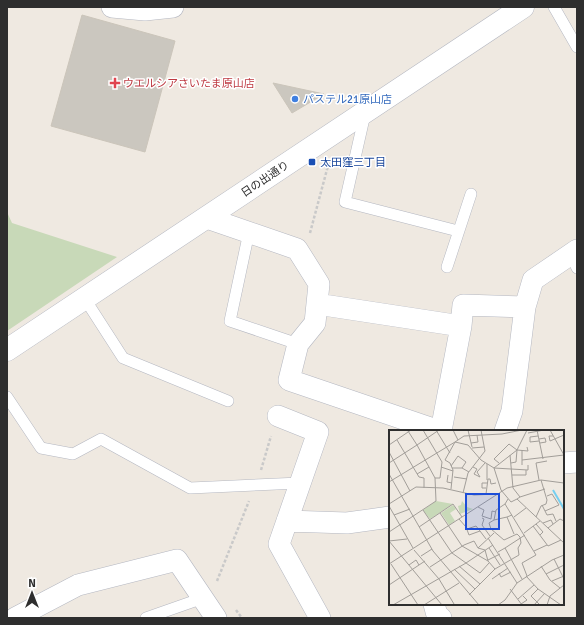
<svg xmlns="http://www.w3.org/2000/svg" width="584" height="625" font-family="Signika,'Noto Sans JP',sans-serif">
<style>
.cemetery{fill:#c8d9b8}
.building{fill:#cbc7bf;stroke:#cbc5ba}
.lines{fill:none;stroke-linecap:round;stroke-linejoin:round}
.service-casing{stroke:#b4b7c1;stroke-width:12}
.minor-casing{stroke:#b4b7c1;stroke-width:22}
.tertiary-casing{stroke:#b4b7c1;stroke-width:23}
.path{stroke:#c9c9c9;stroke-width:2.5;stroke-dasharray:3 2;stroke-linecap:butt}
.service{stroke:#fff;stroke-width:11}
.minor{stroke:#fff;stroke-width:21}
.tertiary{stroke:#fff;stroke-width:22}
.health-dot{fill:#e0444e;stroke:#fff;stroke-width:1.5}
.shop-dot{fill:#3f7fe0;stroke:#fff;stroke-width:1.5}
.transit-dot{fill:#1a4fb4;stroke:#fff;stroke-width:1.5}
.labels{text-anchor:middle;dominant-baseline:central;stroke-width:3;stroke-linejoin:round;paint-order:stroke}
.health-label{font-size:11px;fill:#be3a42;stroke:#fff;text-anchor:start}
.shop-label{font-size:11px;fill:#366cbe;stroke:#fff;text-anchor:start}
.transit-label{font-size:11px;fill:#164399;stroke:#fff;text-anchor:start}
.street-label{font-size:11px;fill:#2e2e2e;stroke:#fff}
.inset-river{fill:none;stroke:#75cff0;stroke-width:2}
.inset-road{fill:none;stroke:#a29e99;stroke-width:1}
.view{fill:#1d4ed8;fill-opacity:0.15;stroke:#1d4ed8;stroke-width:2}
.inset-edge{fill:none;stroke:#2e2e2e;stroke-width:2}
</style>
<rect width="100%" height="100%" fill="#efe9e1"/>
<path class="cemetery" d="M7,212L12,223L117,257L7,331Z"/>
<path class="building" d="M82,15L175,41L145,152L51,126Z
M273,83L324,94L292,113Z"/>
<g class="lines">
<defs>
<path id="service" d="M554,7L577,47
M365,114L345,202L458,231
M249,232L230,321L298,344
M571,255L577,268
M447,267L471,194
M85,299L123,358L228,401
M7,397L41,448L73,454L101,439L190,488L300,483
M146,618L203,598"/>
<path id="minor" d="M112,7L145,10L173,7
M207,218L297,249L319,284L315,323L298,344L289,380L439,431
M317,304L461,326
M278,416L318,432L279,544L320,618
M441,431L461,326L463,305L525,307
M505,431L512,411L525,307L533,280L577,250
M563,463L577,462
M287,521L347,523L390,517
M434,604L437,615L441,618
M15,618L78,585L177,560L216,618"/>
<path id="tertiary" d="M7,350L523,7"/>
</defs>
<use href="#service" class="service-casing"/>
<use href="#minor" class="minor-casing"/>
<use href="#tertiary" class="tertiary-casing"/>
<path class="path" d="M310,233L329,162
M261,470L271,436
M217,581L249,501
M236,610L242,618"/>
<use href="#service" class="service"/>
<use href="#minor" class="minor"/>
<use href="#tertiary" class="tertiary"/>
</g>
<path class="health-dot" d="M113 77h4v4h4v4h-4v4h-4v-4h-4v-4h4z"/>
<circle class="shop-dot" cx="295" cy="99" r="4"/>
<rect class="transit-dot" x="308" y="158" width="8" height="8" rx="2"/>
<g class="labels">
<g class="health-label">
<text x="123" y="83">ウエルシアさいたま原山店</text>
</g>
<g class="shop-label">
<text x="303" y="99">パステル21原山店</text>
</g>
<g class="transit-label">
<text x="320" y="162">太田窪三丁目</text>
</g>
<g class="street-label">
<text transform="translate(265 179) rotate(-34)">日の出通り</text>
</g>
</g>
<g transform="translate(389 430)">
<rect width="175" height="175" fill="#efe9e1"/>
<path d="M47,71L64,74L41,89L34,80ZM73,71L78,77L84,79L71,84L69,76L72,75ZM64,75L67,79L61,83L66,91L60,95L52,83Z" fill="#c8d9b8"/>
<path class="inset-river" d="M164,60L175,79"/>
<path class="inset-road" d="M34,0L53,32L51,48H46M47,0L61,23M64,0L69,10L66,12L79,15L92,30L105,38L139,40V35M79,0L83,17M148,0L154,29M161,0L175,25M19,1L28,15L50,0M139,3L155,0M149,6L141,7V12L150,11M164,6H160L161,11L175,5M150,9L156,8L157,12L151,13M8,10L30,47L35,48V58M69,10L75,6L113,4L133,0M82,13L89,12L88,5M0,15L22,0M83,18L95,17M128,20L139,21L138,17M133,20V35M0,22L21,61M121,25L124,58L131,67L128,69L175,113M56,30L61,33L64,40L62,59M56,30L66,12M133,30L175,25M0,33L28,15L46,48L47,71L0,102M110,33L105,29L120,14L128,20L127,32L122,33M98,34V50M62,36L69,26L77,32L73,38M52,37L64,41M84,37L88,39L85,44L91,47L88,42L96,33M63,38H73L80,42M0,44L44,121L90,175M28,44L40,37M59,45L58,52L63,53M123,45H137V40M65,47L78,49M150,50L147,33L158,31M0,52L66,12M97,58H93V53H98M74,63L79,43L96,21L92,0M97,64L99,49H101L102,54L107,53M131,67L156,59M119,69L116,74L147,125L133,133L138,146M128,69L122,72L112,60L105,38L128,20L138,0M0,74L27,57L54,58L85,65L107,64M153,75L158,85L164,84L167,91M0,76L24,118M89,77L95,80L93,86L102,89L103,81L107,82M34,80L63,123L77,133L104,115M156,81L170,75L163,64L158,66M51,83L73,116L99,131L106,139L130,125L129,118L132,113L131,107L128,104L115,110L102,99L100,93L105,90L107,80L116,74M5,85L21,79M123,85L118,87L125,104M125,87L137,78M147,87L152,76L157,74L158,70L152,50M93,88L95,89L93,95L101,106M70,89L77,97L80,105L91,101L97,109M105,90L118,87M154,93L162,90L164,94M147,94L154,102L151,105M144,96L159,116L172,110M30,97L64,74L73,87M159,98L171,89L175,91M78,99L87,96L91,101M135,103L151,91M99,108L128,153M0,111L53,175M0,111L18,109M89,118L96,120L99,131M100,118L111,135M116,118L136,105M25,120L50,149L65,174M145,121L158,115M109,122L116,118L133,149M32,126L43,119M165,129L175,149M99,130L111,124M0,134L118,58L152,50L175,53M2,134L29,175M20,135L27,130L30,135M70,136L91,154M152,136L161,150L171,158M41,137L75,115L85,111L89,118L105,103M65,139L86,159M110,143L112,147L122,142M157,144L175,135M137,146L149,159L172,175M103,149L119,138M163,151L175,146M0,155L36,131M121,159L133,175M149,159L142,166L151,175M80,165L106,139M129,169L145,155M132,174L138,170L134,166M4,175L77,133L91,143L100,133M35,175L70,153M109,175L116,170L128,153L163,130L175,125M145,175L156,163M158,175L161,166L175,155"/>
<path class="view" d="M77,64H110V99H77Z"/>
<rect width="175" height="175" class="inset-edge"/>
</g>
<rect width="584" height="625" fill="none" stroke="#2e2e2e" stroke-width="16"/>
<g transform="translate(32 593)" stroke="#ffffff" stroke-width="3" paint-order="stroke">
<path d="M0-3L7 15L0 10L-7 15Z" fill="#2e2e2e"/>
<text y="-6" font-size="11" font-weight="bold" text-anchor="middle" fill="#2e2e2e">N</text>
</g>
</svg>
